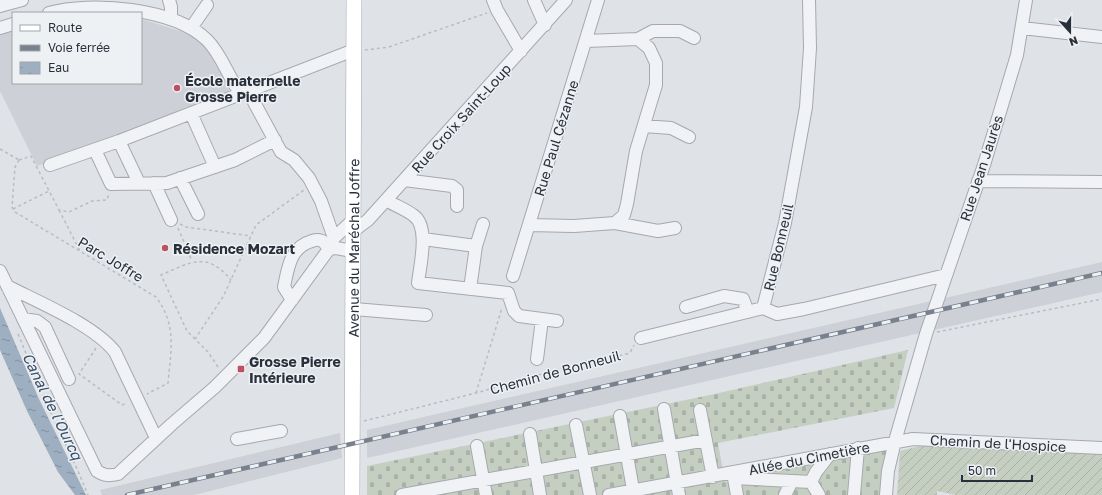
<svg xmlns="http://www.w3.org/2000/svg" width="1102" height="495" font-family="'Golos Text',sans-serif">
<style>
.built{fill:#cdd1d7}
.cemetery{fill:url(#cemetery-stones)}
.garden{fill:url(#garden-furrows)}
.water{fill:url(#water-ripples)}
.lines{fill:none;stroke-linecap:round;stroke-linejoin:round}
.minor-casing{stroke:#a5a9af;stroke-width:14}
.major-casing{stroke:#a0a6b1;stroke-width:16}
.path{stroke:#b9bcc1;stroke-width:1.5;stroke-dasharray:3 3;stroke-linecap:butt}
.minor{stroke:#f1f2f5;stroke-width:12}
.major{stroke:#fff;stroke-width:15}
.rail-casing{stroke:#7a818e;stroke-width:4.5}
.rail{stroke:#eef1f4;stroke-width:3;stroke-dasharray:9;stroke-linecap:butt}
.poi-dot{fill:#be5161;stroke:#eef1f4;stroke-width:1.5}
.labels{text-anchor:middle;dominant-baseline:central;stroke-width:3;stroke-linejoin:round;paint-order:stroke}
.poi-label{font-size:14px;font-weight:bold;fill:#2a303b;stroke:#eef1f4;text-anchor:start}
.street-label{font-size:14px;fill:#2a303b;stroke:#eef1f4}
.water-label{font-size:15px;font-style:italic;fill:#394e6b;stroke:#eef1f4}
</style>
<defs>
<pattern id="cemetery-stones" width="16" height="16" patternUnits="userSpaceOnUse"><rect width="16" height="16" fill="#c4cfc1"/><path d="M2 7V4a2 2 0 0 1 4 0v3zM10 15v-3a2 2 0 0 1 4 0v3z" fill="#a9b2a7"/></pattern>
<pattern id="garden-furrows" width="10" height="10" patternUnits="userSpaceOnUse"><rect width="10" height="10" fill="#c4cfc1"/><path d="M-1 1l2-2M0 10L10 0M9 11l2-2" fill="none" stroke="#a9b2a7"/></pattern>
<pattern id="water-ripples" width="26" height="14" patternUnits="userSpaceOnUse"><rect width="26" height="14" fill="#9eafc2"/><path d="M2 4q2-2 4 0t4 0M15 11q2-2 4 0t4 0" fill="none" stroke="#818f9f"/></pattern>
</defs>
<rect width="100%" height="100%" fill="#dfe2e6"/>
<path class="built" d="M141,19L184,32L200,41L213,55L230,93L37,166L0,91V34L13,30V83H141Z
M1102,262V292L367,458V430Z
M340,433L342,458L194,495H102L100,490Z"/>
<path class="cemetery" d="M908,350L894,408L718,443L725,482L874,451L887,452L881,495H367V466L710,395Z"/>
<path class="garden" d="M920,446L1102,453V495H956L937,491V495H897L900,451Z"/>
<path class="water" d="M0,308L39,399L86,495H75L58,472L27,411L0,350Z"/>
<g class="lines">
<defs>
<path id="minor" d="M169,0L171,7V19
M493,0L497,10L521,51
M534,0L545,25
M0,6L22,0
M49,13C91,1 174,8 207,40C222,55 228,77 241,94
M0,28L13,24
M191,28L207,5
M1022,28L1102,37
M586,41L638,39L653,31H680L694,38
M248,91L281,152L294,160L309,178L321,201L334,238
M191,113L215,167
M644,126L671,128L689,137
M119,141L139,183
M95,150L111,184L167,183L235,160L275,140
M50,165L119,141L354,50
M180,178L198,214
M404,180L452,186L457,190V206
M978,181L1102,182
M154,183L171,220
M386,200C394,205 405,209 413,215C430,226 420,265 418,283L508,293L514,311L519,316L557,321
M615,223L624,215L627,204L636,151L656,85V63L649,48L638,39
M529,225L574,226L615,223L658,231L675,228
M352,232L368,220L566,0
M423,239L476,246L470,289
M476,246L483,224
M329,249L336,248L352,251
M0,271L97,471C105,476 109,476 118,474L172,424L215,387L264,338L329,249L334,238L353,220
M513,276L598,0
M7,286C38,302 94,325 115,352L156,438
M292,300L284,287C288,268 290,247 312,241C321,238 324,241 329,249
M686,307L724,296L743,299L748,312
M763,308L785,223L806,107L810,48L809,0
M763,308L777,314L804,309L946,275
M354,309L426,315
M23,319L37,321L45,327L69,379
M641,338L763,308
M537,359L542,319
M664,409L679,495
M700,410L713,477
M620,416L634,495
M576,425L590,495
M530,434L540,495
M237,439L281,431
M477,446L486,495
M733,473L737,495
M734,478L811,482L816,472L830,454
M811,482L819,495
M402,495L706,440
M609,495L913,439L1102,448
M785,495L792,481
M854,495L858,448
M886,495L888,471L895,441L926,334L984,165L1017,55L1026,0"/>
<g id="major">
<path id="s1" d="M352,495L354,0"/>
</g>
</defs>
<use href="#minor" class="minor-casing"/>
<use href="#major" class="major-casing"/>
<path class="path" d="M365,50L389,47L487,13
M0,149L19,160
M19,160L15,167L12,207L15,212L156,297C177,325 171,350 168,383L147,394
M19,160L31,156L59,210L69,212L92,201L107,200L109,193
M13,209L49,191
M59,210L80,251
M180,224L186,227L251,236
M178,228L192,261
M937,332L1102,299
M18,334L46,402L78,471L88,495
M195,339L187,331L161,275C191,262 207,251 231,280
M96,348L79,374L122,405L127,403
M218,367L208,352L195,339L223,297L256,225L304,190
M476,393L502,308
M364,421L476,393L587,361C602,360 615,357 630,353L634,345"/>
<use href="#minor" class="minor"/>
<use href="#major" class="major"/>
<defs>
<path id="rail" d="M127,495L1102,273"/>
</defs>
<use href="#rail" class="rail-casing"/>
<use href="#rail" class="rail"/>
</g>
<g class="poi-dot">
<circle cx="177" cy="88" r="4"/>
<circle cx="165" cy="248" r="4"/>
<rect x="237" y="365" width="8" height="8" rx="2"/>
</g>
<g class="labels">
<g class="poi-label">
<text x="185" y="80">École maternelle<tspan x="185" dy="16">Grosse Pierre</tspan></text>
<text x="173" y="248">Résidence Mozart</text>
<text x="249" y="361">Grosse Pierre<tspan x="249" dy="16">Intérieure</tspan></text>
</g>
<g class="street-label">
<text transform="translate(461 118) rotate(-48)">Rue Croix Saint-Loup</text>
<text transform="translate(556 138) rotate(-73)">Rue Paul Cézanne</text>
<text transform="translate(981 168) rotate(-72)">Rue Jean Jaurès</text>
<text stroke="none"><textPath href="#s1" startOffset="247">Avenue du Maréchal Joffre</textPath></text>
<text transform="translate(778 247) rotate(-77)">Rue Bonneuil</text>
<text transform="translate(111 259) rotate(31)">Parc Joffre</text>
<text transform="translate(555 372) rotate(-15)">Chemin de Bonneuil</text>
<text transform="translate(998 443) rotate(3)">Chemin de l'Hospice</text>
<text transform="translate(809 458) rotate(-11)">Allée du Cimetière</text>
</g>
<g class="water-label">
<text transform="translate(53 406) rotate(64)">Canal de l'Ourcq</text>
</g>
</g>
<rect x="12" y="12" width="130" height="72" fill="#eef1f4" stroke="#a0a4aa"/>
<rect x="20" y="25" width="20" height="6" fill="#ffffff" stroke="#a0a4aa"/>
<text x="48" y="32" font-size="12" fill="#2a303b">Route</text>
<rect x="20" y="45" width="20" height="6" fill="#7a818e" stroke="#a0a4aa"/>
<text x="48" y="52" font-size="12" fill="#2a303b">Voie ferrée</text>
<rect x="20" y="62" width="20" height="12" fill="url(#water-ripples)" stroke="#a0a4aa"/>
<text x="48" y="72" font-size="12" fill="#2a303b">Eau</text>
<g transform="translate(1070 32) rotate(159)" stroke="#eef1f4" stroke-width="3" paint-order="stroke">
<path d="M0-3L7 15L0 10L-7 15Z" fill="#2a303b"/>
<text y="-6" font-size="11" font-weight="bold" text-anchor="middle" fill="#2a303b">N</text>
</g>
<path d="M962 475v6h70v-6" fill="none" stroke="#2a303b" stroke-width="2"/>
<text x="968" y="475" font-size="12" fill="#2a303b" stroke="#eef1f4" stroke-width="3" paint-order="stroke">50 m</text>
</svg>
